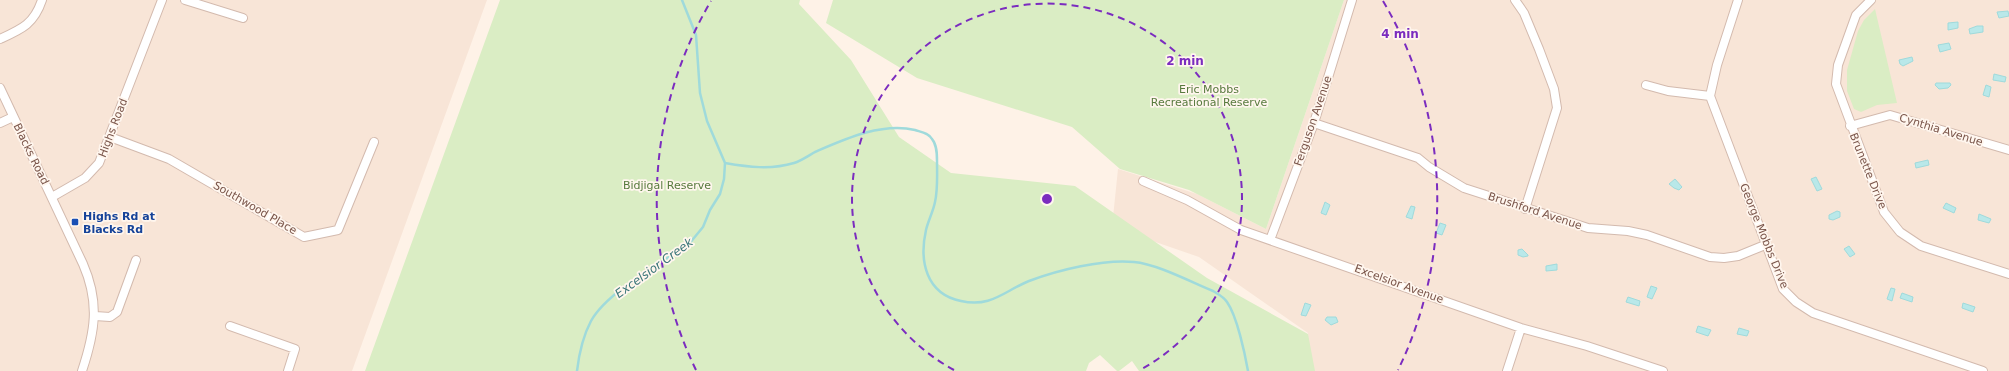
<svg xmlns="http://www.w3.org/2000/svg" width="2009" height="371" font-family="'DejaVu Sans',sans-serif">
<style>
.residential{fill:#f8e5d7}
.green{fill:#daedc4}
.water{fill:#b9e8e9;stroke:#9fdadb}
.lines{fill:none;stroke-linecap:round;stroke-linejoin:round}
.stream{stroke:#9fdadb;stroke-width:2.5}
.minor-casing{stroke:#d3baae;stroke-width:10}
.minor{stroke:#fff;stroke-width:8}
.ring{fill:none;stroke:#7b2cbf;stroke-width:2;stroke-dasharray:7 5}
.transit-dot{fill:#1a4fb4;stroke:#fff6ee;stroke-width:1.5}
.labels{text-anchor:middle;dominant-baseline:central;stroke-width:3.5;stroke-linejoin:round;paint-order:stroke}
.park-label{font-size:11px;fill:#577a3d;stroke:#fff6ee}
.street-label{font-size:11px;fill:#795449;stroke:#fff6ee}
.transit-label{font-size:11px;font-weight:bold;fill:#164399;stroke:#fff6ee;text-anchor:start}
.water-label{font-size:12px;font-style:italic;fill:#387578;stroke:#fff6ee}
.centre{fill:#7b2cbf;stroke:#fff6ee;stroke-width:2}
.ring-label{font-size:12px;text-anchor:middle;font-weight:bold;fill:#7b2cbf;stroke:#fff6ee;stroke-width:3.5;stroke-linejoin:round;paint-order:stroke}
</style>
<rect width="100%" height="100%" fill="#fef2e7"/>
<path class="residential" d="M0,0H487L352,371H0Z
M1344,0H2009V371H1301L1308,333L1199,257L1112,227L1118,169L1197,194L1266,229Z"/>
<path class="green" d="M500,0H800L799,4L851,60L899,137L951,173L1075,186L1207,278L1308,334L1315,371H1139L1132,361L1119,371H1117L1100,355L1089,363L1086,371H365Z
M833,0H1344L1266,229L1189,190L1120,169L1072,127L917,78L826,23Z
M1875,9L1897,103L1877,105L1861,112L1854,109L1847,91V70L1858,31L1864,20Z"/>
<path class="water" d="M2008,11L2009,16L1999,18L1997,12Z
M1958,22V28L1948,30V23Z
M1977,26H1983V32L1970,34L1969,29Z
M1949,43L1951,49L1940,52L1938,45Z
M1912,57L1913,61L1903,66L1900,64L1899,60Z
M1994,74L2006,77L2005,82L1993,80Z
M1936,83H1950L1951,85L1948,88L1939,89L1935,85Z
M1986,85L1991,87L1989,97L1983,95Z
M1928,160L1929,165L1916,168L1915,163Z
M1816,177L1822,189L1817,191L1811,179Z
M1675,179L1682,187L1679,190L1674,188L1669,184Z
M1325,202L1330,205L1326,215L1321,213Z
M1946,203L1956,208L1954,213L1943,208Z
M1411,206L1415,207L1412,219L1406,217Z
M1837,211L1840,212V217L1833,220L1829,219V215Z
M1979,214L1991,219L1989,223L1978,220Z
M1440,223L1446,225L1442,235L1436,233Z
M1849,246L1855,254L1850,257L1844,249Z
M1522,249L1528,255V256L1523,257L1518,255V250Z
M1557,264V270L1546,271V266Z
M1651,286L1657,288L1652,299L1647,297Z
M1891,288L1895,289L1892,301L1887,299Z
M1902,293L1913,297L1912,302L1900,298Z
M1628,297L1640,301L1639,306L1626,302Z
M1305,303L1311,305L1306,316L1301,315Z
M1963,303L1975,307L1973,312L1962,308Z
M1327,317H1336L1338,322L1331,325L1325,320Z
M1698,326L1711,330L1708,336L1696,332Z
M1739,328L1749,331L1747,336L1737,334Z"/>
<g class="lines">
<path class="stream" d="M725,163C748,167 771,170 794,163C801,161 808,156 815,152C845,139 882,122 915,130C921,132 929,133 932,139C937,145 937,154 937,161C937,175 938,189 935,202C933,212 928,221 926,230C919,261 926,294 961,301C991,308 1004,291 1029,281C1058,270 1103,259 1134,262C1157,264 1191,282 1213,291C1218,294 1224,297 1227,302C1237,316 1245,354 1248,371
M577,371C579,354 583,336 591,321C607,292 661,263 689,244L703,227L710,210L720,194L724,179L725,163L707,121L700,93L696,35L682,0"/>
<defs>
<path id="minor" d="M185,0L243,18
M1515,0L1524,13L1539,49L1554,89L1557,108L1525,209
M1738,0L1717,65L1710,96L1783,289L1796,302L1813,313L1983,371
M1871,0L1856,15L1838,65L1836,84L1884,212L1900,232L1921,246L2009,274
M0,39C22,29 34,24 42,0
M1646,85L1668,91L1710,96
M0,88L83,264C100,303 95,332 82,371
M0,123L13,117
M1314,123L1418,158L1429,167L1464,188L1588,228L1628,231L1647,235L1710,257L1724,258L1738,256L1765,245
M1850,126L1890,115L2009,150
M110,137L169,159L304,237L338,230L374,142
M1143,181L1187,200L1241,230L1521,328L1587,346L1663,371
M52,197L85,178L99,163L162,0
M1270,240L1314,123L1352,0
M95,316L110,317L117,312L136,260
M230,326L295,349L288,371
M1507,371L1521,328"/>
</defs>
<use href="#minor" class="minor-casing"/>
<use href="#minor" class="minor"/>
</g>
<g class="ring">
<path d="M954 370A195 195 0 1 1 1140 370"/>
<path d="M696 370A390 390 0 0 1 711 1M1383 1A390 390 0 0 1 1398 370"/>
</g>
<rect class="transit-dot" x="71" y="218" width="8" height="8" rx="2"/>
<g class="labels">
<g class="park-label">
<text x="1209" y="89">Eric Mobbs<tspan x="1209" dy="13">Recreational Reserve</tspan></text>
<text x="667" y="185">Bidjigal Reserve</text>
</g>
<g class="street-label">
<text transform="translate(1313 121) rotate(-71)">Ferguson Avenue</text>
<text transform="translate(113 128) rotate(-69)">Highs Road</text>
<text transform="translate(1941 130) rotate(17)">Cynthia Avenue</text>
<text transform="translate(31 154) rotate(64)">Blacks Road</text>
<text transform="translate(1868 171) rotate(68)">Brunette Drive</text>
<text transform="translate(255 208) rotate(30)">Southwood Place</text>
<text transform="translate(1535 211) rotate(18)">Brushford Avenue</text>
<text transform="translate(1764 236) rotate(68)">George Mobbs Drive</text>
<text transform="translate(1399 284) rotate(20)">Excelsior Avenue</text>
</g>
<g class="transit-label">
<text x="83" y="216">Highs Rd at<tspan x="83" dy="13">Blacks Rd</tspan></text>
</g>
<g class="water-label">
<text transform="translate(654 268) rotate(-36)">Excelsior Creek</text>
</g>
</g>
<circle cx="1047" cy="199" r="6" class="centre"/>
<g class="ring-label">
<text x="1400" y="38">4 min</text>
<text x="1185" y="65">2 min</text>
</g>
</svg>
